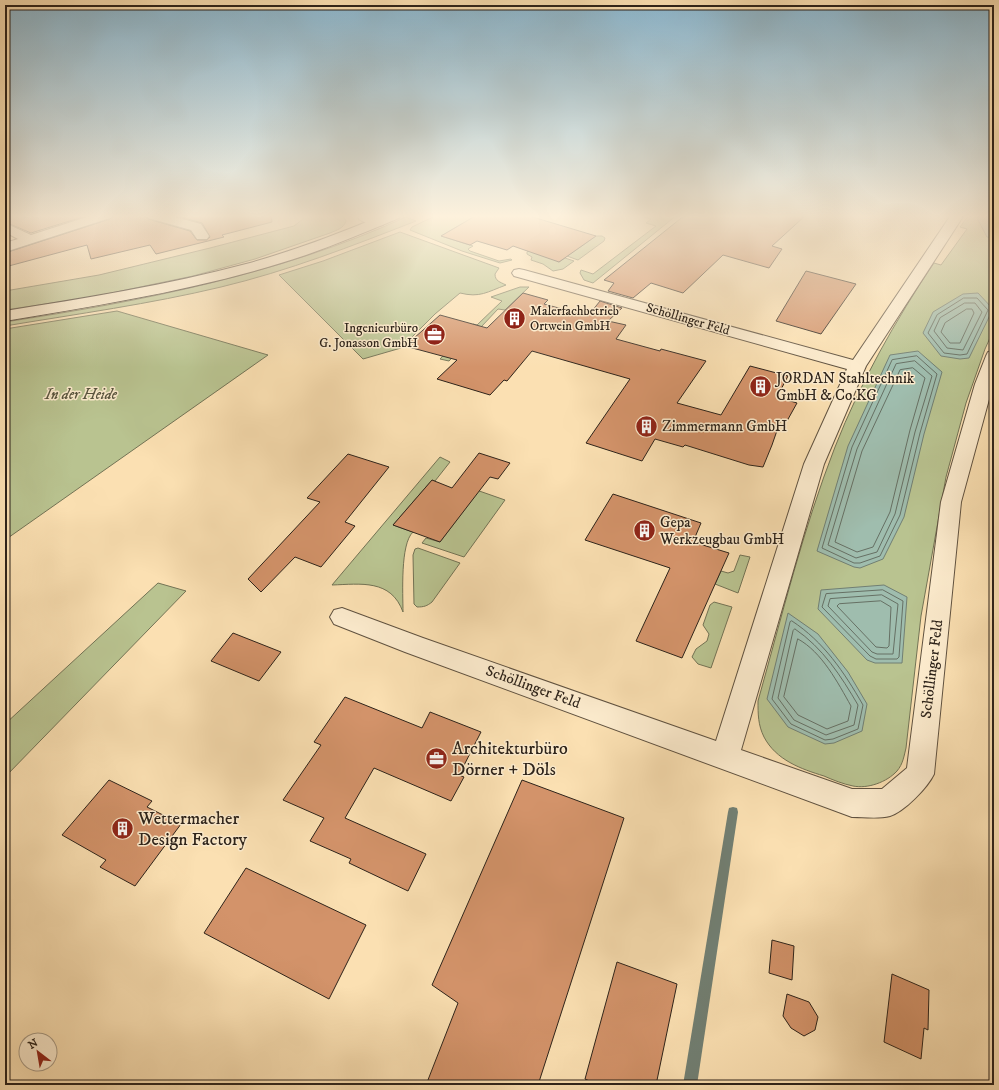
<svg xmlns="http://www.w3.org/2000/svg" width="999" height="1090" font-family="'IM FELL DW Pica',serif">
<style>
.green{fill:#b9c390;stroke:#737355}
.water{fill:#9fbdae;stroke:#717f73}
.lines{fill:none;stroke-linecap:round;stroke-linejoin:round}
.shore{stroke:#667064;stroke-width:1}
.stream{fill:#717f73;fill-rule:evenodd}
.building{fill:#d3936a;stroke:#2d231a}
.street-casing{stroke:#605240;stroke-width:2}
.secondary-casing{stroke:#2d231a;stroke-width:2}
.street{fill:#fcebcd;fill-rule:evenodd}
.secondary{fill:#fcebcd;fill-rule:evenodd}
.labels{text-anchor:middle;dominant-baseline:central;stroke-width:3;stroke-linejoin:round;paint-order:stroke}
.far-poi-label{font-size:13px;fill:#2d231a;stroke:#fcebcd;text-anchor:start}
.far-street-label{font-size:13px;fill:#2d231a;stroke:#fcebcd}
.poi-label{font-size:15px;fill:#2d231a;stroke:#fcebcd;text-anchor:start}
.park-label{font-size:15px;font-style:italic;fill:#57533d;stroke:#fcebcd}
.street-label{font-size:15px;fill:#2d231a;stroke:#fcebcd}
.near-poi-label{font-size:18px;fill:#2d231a;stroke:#fcebcd;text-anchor:start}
</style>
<rect width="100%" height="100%" fill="#fbe0b2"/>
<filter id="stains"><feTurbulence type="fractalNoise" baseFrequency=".005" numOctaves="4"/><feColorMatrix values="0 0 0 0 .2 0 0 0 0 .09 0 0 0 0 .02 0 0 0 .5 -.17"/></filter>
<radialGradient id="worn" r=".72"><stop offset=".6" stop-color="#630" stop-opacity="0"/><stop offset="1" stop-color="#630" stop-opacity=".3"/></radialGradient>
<path class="green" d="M303,215H343L346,221C344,228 337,230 330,233L255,259L193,276L92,297L5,310V291L99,275L210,248L294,226L303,219Z
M437,215H477L441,236L473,246L468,249L470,251L499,261L511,259L512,260L500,263L462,251L410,230L412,227Z
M637,215H677L593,283L584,280L580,273L581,270L593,274L656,226L646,223L651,219Z
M969,215H994V329L985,349L966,403L946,477L921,616L906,748C904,756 903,764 897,771C887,782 868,789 853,786C843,784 833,780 824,776C801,769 776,760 764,737C758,725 758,714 758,701C782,616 803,529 835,447C861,381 895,321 934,263L941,265L967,229L960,227Z
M406,217L416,221C352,246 288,271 221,287C150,304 77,314 5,326V322C142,301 279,275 406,217Z
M400,232L499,268L495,274C495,281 500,282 506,285C487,292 480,298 460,293L435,314L401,348L363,359L279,275L323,261Z
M596,236H602L605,238L604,241L578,260L567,256Z
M535,247L559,262L565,258L574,261L563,269L553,271L543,264L531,260L532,257L527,254V252Z
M520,287H529L505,310L498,309L449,361L440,359L473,324L477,325L502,301L491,297Z
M117,311L268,355L5,540V329Z
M440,457L450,462L435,481L432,480L393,525L413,532C400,544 403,594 403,612C391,579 361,584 332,585Z
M465,486L505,500L464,557L422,543L426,538L440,542L474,497Z
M418,548L460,563L432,602C427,606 424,607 417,607L414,604L413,555L415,549Z
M740,555L750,557L738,593L715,584L721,571L728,573L734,571Z
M158,583L186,591L5,777V724Z
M714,602L732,607L711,668L698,664L692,657L696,649L707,641L709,634L703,625L710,605Z"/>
<path class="water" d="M979,215H994V238L987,237L977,218Z
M978,293L993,309L969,358L960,359L941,356L923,333L933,312L963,294Z
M918,351L942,372L924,434L904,517L883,559L860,568L854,567L817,551L848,446L890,355Z
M884,585L907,597L902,663H875L867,660L818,609L821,590Z
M788,613L818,634L848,672L867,704L862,731L834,743L825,744L788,727L767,699Z"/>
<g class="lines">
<path class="shore" d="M964,298H977L988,310L967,354L960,355L944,353L928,333L937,315Z
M965,303H975L982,312L963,350L947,348L934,331L940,318Z
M967,309H972L974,313L960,343H950L941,332L945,323Z
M917,356L937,374L920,433L900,515L880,556L860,563H854L822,548L852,447L892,360Z
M915,361L932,376L915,432L895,514L877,552L856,558L828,545L857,449L896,364Z
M913,368L925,378L910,430L890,512L873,547L857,552L835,542L862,451L900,370Z
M883,590L903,601L899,657L897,659H876L870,656L822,607L826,594Z
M882,595L898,604L893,654H877L872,652L828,606L830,599Z
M881,601L891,607L889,646L887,648L876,647L837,606L839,604Z
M792,621C824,642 844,672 863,705L858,729L833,739L825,740L791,724L772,699L790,622Z
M795,629C823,648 841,676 858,705L854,725L826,735L794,720L778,698L793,631Z
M798,639C822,652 838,683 851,706L848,721L827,729L798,715L784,697Z"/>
<path class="stream" d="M733,807L737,808L738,812L697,1085H683L728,812L729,808Z"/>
</g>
<path class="building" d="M17,215L24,218L32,215L38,218L46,215H89L31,233L5,222V219Z
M113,215H145L148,219L190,231L197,240H207L210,237L202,223L172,215H271L272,222L222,235L224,237L156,254L150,245L91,259L87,245L5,267V253L110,219Z
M477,215H526L596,236L559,262L513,246L507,250L477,241L470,245L441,236Z
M685,215H806L772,246L782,249L769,268L723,255L683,293L651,283L633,298L608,291L614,283L604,280Z
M806,271L856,284L821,334L776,321Z
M523,293L548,300L544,304L588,316L600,301L622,308L608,321L626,325L616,339L660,351L661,349L706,361L677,403L721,415L750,366L788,376L777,397L797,403L787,421L781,419L772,445L763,467L749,465L685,445L683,447L655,439L642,461L586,443L630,379L532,351L507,381L504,380L490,395L437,379L457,360L405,346L440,315L487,328Z
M479,453L510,463L498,479L490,477L440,542L393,525L432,480L452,488Z
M348,454L389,467L345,522L355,526L321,567L295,557L261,592L248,579L320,502L307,498Z
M613,494L701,523L693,542L729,553L682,658L636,641L670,568L585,540Z
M233,633L281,652L259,681L211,661Z
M345,697L422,728L430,712L481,732L459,775L464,777L451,801L374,768L345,818L426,854L408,891L349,863L351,859L310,841L324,818L283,800L321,745L314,742Z
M109,780L152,801L147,807L181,824L135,886L100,867L106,860L62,835Z
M522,780L624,818L538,1085H426L458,1003L432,985Z
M246,868L366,925L329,999L204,933Z
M772,940L794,946L792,980L769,973Z
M617,962L677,984L656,1085H598L585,1079Z
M892,974L929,990L928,1030L924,1028L921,1059L884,1042Z
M787,994L809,1002L818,1017L815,1030L804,1036L791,1028L783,1016Z"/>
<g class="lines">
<defs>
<path id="street" d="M93,215H112L110,218L5,252V243L18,239L5,232V223L31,235Z
M146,215H167L201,224L209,236L207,239H197L191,230L148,218Z
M356,215C365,215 378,213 385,222L383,225C375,227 359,222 356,215Z
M951,215H964L866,366L824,464L741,750L852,789H882L907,768L941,502L975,384L986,356L988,352L994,351V381L961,502L934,774C928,787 904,812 890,816C879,819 863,817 852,817L405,652L334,624L330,617L334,610L342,608L423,638L716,741L804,464L847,369L514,276L512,273L514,270L519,269L524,270L853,360Z"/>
<path id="secondary" d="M383,215H401L399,218C368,231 337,244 306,255C209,288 106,304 5,321V311C86,298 167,285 246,264C293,251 339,234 383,215Z"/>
</defs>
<use href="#street" class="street-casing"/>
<use href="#secondary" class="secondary-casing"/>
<use href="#street" class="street"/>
<use href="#secondary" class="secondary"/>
</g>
<linearGradient id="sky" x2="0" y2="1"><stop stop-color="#8bb8d1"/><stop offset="0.59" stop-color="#fdf1dc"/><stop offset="1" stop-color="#fdf1dc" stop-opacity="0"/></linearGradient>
<rect width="999" height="367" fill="url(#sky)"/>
<defs>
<symbol id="building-disc" viewBox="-11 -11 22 22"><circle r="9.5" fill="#8f2418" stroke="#fcebcd"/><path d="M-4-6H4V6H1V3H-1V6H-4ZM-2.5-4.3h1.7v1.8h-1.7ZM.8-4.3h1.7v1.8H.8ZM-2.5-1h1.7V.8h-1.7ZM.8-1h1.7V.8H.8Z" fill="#fff"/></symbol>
<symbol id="office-disc" viewBox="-11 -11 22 22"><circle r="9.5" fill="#8f2418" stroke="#fcebcd"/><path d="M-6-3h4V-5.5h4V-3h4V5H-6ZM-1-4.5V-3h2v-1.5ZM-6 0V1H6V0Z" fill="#fff"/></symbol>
</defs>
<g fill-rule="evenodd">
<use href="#building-disc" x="502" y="306" width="25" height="25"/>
<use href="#office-disc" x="422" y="322" width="25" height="25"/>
<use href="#building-disc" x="748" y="374" width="25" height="25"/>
<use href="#building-disc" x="634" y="414" width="25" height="25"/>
<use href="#building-disc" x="632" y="518" width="25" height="25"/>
<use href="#office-disc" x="424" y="746" width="25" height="25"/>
<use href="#building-disc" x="110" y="816" width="25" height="25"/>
</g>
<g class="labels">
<g class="far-poi-label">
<text x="530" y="311">Malerfachbetrieb<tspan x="530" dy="15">Ortwein GmbH</tspan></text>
<text x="418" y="328" text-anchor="end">Ingenieurbüro<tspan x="418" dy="15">G. Jonasson GmbH</tspan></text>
</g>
<g class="far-street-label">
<text transform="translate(688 319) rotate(16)">Schöllinger Feld</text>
</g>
<g class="poi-label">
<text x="776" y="378">JORDAN Stahltechnik<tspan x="776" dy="17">GmbH &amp; Co.KG</tspan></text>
<text x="662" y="426">Zimmermann GmbH</text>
<text x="660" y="522">Gepa<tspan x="660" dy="17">Werkzeugbau GmbH</tspan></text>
</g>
<g class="park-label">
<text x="81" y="394">In der Heide</text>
</g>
<g class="street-label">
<text transform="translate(932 669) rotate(-83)">Schöllinger Feld</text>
<text transform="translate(533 687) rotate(20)">Schöllinger Feld</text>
</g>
<g class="near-poi-label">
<text x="452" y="749">Architekturbüro<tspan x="452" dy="21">Dörner + Döls</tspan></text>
<text x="138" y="819">Wettermacher<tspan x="138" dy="21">Design Factory</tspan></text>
</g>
</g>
<rect width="999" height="1090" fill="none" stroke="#fbe0b2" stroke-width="20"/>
<rect x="6" y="6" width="987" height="1078" fill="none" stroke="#2d231a" stroke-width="2"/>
<rect x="10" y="10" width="979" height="1070" fill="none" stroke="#2d231a"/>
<g transform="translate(38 1052) rotate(329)"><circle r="19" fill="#fcebcd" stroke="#a99b85"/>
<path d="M0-3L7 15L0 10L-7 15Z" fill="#8f2418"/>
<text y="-6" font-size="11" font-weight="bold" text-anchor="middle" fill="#2d231a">N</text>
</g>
<rect width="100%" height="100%" filter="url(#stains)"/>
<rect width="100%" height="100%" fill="url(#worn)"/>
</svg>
